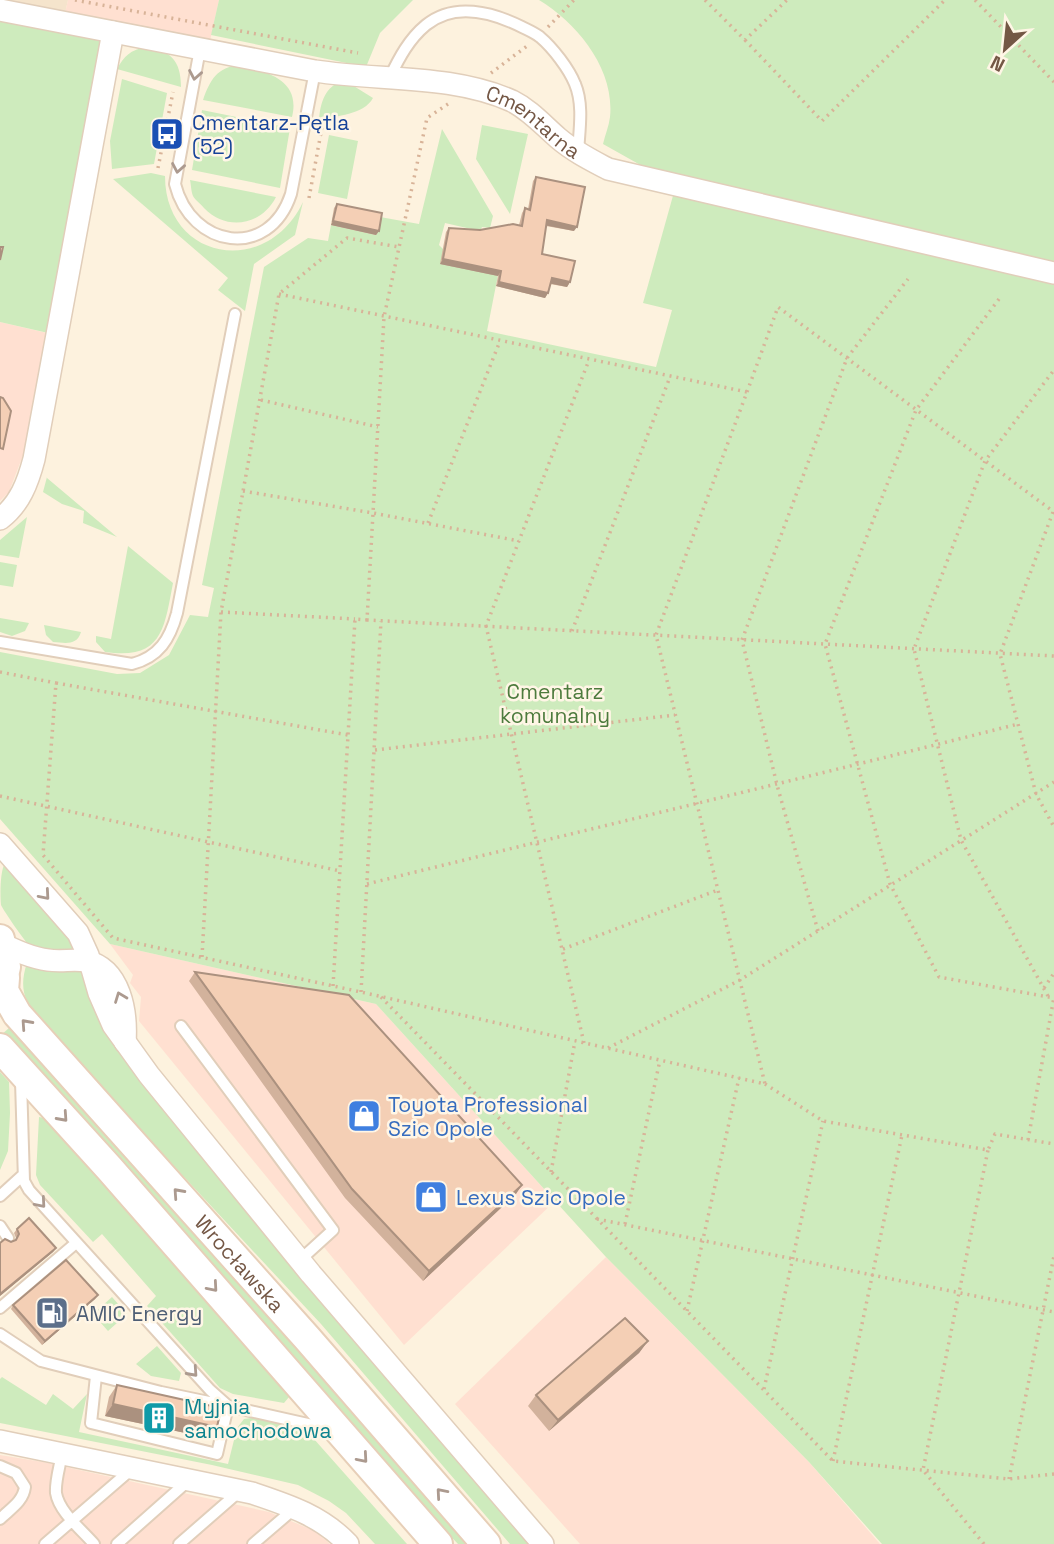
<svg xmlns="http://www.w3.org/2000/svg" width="1054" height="1544" font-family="'Space Grotesk',sans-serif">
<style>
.residential{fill:#f5e4cc}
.commercial{fill:#ffe0d1}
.green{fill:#ceebbd}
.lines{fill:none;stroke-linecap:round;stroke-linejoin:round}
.service-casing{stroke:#e1ceba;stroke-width:14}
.minor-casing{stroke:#e1ceba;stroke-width:24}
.secondary-casing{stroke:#e7cfb8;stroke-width:32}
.path{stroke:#d8b398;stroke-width:3.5;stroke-dasharray:2 5;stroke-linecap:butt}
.service{stroke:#fff;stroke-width:10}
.minor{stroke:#fff;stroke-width:21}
.secondary{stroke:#fff;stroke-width:28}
.wall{fill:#d2b29c}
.shaded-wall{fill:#ab917f}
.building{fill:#f4cfb5;stroke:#ab917f;stroke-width:2}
.oneway{stroke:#ac9a8f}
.labels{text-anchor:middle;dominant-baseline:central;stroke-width:5;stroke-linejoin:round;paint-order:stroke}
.transit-label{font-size:21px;fill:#164399;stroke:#fff6e6;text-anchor:start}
.street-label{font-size:21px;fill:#745745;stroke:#fff6e6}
.park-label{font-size:21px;fill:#4d7b3d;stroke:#fff6e6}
.shop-label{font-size:21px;fill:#366cbe;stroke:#fff6e6;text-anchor:start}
.service-label{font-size:21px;fill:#4e5e75;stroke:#fff6e6;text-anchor:start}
.culture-label{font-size:21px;fill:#0d838f;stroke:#fff6e6;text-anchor:start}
</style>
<rect width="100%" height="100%" fill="#fdf2de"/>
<path class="residential" d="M0,0H68L63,22Z"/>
<path class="commercial" d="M68,0H219L208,50L63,22Z
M0,322L47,333L28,442L9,492L0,501Z
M110,944L376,1004L555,1201L404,1345L139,1021L141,997L130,983L133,975Z
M606,1257L809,1462L880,1544H580L455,1404Z
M0,1455L43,1462L269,1512L315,1531L330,1544H0Z"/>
<path class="green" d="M219,0H413L380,33L366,67L211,35Z
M539,0H1054V1544H882L809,1462L606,1257L376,1004L110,944L0,819V652L117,674L140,673L169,655L190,615L208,617L214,588L202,585L264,267L308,238L328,241L331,225L376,235L380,217L419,224L442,129L493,216L490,228L482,227L480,231L445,223L439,245L443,249L498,275L487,331L656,367L672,310L643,303L676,185L603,144C605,135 609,126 610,117C615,69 577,23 539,0Z
M0,11L113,32L57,335L0,322Z
M145,47C170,50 181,60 181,87L117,69C124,56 131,50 145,47Z
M240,65C268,72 301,80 292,117L203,100C210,80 217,67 240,65Z
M122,79L167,93L154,164L112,169L110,141Z
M344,80L373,98C364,115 336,115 319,121C320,103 325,86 344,80Z
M202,110L290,128L280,188L192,170Z
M482,125L528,134L510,214L476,159Z
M329,135L358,141L347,199L318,193Z
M151,173L165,176C165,260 266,279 303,202L295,235L254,264L245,311L218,290L228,278L113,179Z
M190,180L276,197C262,225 227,232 204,208C201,204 195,200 193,196C191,191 191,184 190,180Z
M47,477V478L117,537L83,523L84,511L62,504L43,492Z
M27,517L19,558L0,555V540Z
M128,546L173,583C164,630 162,660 105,652L96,642V636L111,639Z
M0,562L17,565L13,587L0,585Z
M0,618L29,623L25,631L12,636L0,632Z
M44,625L81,632C77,646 65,643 53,642L46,635Z
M5,863L66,933L73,945L71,951C57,953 41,954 29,945C26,943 3,910 1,905C0,895 0,871 5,863Z
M27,963L81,969L120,1054L334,1318L533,1544H510L321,1324L50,1033C30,1009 16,995 27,963Z
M9,1028L162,1188L472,1544H458L440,1525L177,1222L0,1036Z
M0,1072L9,1082L10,1113L8,1151L0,1170Z
M39,1117L44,1118L163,1247L288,1390L289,1397L284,1403L233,1394L220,1388L147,1306L156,1296L102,1234L93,1242L40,1185L36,1175Z
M112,1297L127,1314L108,1331L93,1314Z
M157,1346L181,1373L179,1381L151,1376L136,1364Z
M2,1377L46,1405L53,1394L73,1409L87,1394L79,1432L228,1464L237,1428L244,1419L258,1417L306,1430L407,1544H375L346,1513L329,1501L298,1485L212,1465L0,1423V1379Z"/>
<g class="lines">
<defs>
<path id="service" d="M200,49L175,184C191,248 269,261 291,194L315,71
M390,77C399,58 409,39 426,25C454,2 492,12 522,27C528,30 535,33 540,37C553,48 569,69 575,84C584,105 579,132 578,153
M0,642L132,664C159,657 170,639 177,613L235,314
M181,1026L333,1230L300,1260
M21,1081L24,1181L29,1190L210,1390L228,1406L330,1429
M0,1196L22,1176
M0,1226L8,1238
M0,1308L76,1243
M0,1334L41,1361L161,1392L228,1406L217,1454L91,1423L96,1376
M62,1453C60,1466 55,1481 56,1493C59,1512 82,1530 94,1544
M0,1466L16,1473L25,1487C23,1502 10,1509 0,1519
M45,1544L133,1468
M117,1544L188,1481
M179,1544L241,1490
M253,1544L295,1508"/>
<g id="minor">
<path id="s1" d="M0,10L315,71C380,81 451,74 512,101C530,110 543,125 558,138C573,151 591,160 608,169L1054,273"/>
<path d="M0,519C20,504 28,482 34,459L113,32"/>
<path d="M0,844L78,933L88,955L99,993L113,1025L149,1075L311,1274L543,1544"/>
<path d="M2,944C17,951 32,958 48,960C61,962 73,959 86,961C121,969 127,1013 125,1042"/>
<path d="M0,1441L252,1493C288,1505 322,1516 348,1544"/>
</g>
<g id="secondary">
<path d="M0,939L6,967L0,992"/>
<path id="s2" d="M5,978L4,991L17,1014L307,1338L486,1544"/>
<path d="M0,1048L109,1168L438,1544"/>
</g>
</defs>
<use href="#service" class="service-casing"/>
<use href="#minor" class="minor-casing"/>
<use href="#secondary" class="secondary-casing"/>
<path class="path" d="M75,0L358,53
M705,0L745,40L787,0
M975,0L1054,82
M548,27L574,0
M745,40L822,121L945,0
M491,73L527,46
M448,104L427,118L384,317L367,620L1054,656
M158,168L173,92
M309,198L322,127
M279,294L747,392L656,635L765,1084L361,992L113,938L43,855L56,683L348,735
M999,299L916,410L825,644L890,884L939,977L1054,998
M747,392L778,307L1054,512
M261,400L378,427
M243,491L373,513L519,541
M1053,512L1000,654L1036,794L1054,827
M428,523L500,341
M221,612L355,619
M572,631L670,377
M0,672L56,683
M375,750L675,715
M0,796L340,871
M367,884C584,830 802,779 1018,724
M818,931L777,785L742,640L847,358L908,279
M563,949L718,890
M202,957L221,612L279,294L347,238L399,247
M333,986L355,619L367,620
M1044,988L1054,973
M361,992L381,621
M1048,996L961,840L914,649L985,461L1054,370
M381,997L833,1461L1009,1479L1054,1474
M584,1043L486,626L589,360
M608,1048L740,980L1054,782
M765,1084L823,1121L988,1150L995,1134L1054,1144
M1028,1140L1054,997
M551,1172L575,1041
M597,1219L1054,1312
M625,1224L660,1060
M687,1311L739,1078
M764,1389L823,1121
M833,1461L902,1135
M1009,1479L1054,1256
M984,1544L923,1470L988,1150"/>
<use href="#service" class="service"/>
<use href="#minor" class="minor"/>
<use href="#secondary" class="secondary"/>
</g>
<path class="wall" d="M536,177L574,231L546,226L542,254L570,282L567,287L550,284L548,293L545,298L496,286L498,276L440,264L446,232L449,228L480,230L519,225L522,213L525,208L528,209L533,181Z
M337,204L379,231L376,235L331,225L334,208Z
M195,972L516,1194L423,1281L345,1198L189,981Z
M17,1229L56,1248L53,1252L0,1296V1243L15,1240L16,1238L14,1233Z
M98,1295L95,1299L42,1345L11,1309L13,1305Z
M648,1341L639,1353L549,1431L528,1406L536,1395Z
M117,1385L209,1438L105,1416L109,1397Z"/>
<path class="shaded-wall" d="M547,220L577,227L574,231L544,225Z
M333,221L379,231L376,235L331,225Z
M443,259L501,271L498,276L440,264Z
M552,278L570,282L567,287L548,283Z
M499,282L548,293L545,298L496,286Z
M522,1185L516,1194L423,1281L429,1271Z
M56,1248L53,1252L0,1296V1294Z
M98,1295L95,1299L42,1345L45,1341Z
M648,1341L639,1353L549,1431L558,1420Z
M113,1404L217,1427L209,1438L105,1416Z"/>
<path class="building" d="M536,177L585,187L577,227L547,220L542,254L575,261L570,282L552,278L548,293L499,282L501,271L443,259L449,228L480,230L513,224L522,226L525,208L530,210Z
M337,204L382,213L379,231L333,221Z
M0,247H3L0,260Z
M0,397L3,398L11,411L3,449L0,448Z
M195,972L349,995L522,1185L429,1271L352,1189Z
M29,1218L56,1248L0,1294V1243L5,1239L11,1242L16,1240L19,1234L17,1229Z
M66,1260L98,1295L45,1341L13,1305Z
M625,1318L648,1341L558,1420L536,1395Z
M117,1385L221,1408L217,1427L113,1404Z"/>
<defs><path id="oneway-chevron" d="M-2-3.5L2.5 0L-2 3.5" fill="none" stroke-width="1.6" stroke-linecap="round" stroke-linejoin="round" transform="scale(1.75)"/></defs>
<g class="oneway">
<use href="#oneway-chevron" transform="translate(195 75) rotate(100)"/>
<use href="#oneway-chevron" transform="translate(178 168) rotate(100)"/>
<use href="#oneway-chevron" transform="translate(45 895) rotate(49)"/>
<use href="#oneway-chevron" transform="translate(120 997) rotate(-111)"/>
<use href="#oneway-chevron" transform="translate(26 1024) rotate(-132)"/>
<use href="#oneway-chevron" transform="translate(63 1117) rotate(48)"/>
<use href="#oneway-chevron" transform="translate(178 1193) rotate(-132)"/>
<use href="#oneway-chevron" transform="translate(41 1203) rotate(49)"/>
<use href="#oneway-chevron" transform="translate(213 1287) rotate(49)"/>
<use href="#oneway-chevron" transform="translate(193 1372) rotate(48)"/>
<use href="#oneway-chevron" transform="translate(363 1458) rotate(49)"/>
<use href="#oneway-chevron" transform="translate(441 1493) rotate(-131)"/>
</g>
<defs>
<symbol id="bus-square" viewBox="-11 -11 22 22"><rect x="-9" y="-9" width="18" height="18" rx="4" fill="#1a4fb4" stroke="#fff6e6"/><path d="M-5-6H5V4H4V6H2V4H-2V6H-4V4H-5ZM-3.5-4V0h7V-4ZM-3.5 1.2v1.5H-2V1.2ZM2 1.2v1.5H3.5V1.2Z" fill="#fff"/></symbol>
<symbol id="shop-square" viewBox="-11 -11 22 22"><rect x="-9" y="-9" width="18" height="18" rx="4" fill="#3f7fe0" stroke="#fff6e6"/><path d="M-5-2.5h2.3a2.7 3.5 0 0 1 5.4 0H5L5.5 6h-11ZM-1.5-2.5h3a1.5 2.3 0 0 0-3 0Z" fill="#fff"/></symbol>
<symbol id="fuel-square" viewBox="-11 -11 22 22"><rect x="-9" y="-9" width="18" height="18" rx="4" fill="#5c6f8a" stroke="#fff6e6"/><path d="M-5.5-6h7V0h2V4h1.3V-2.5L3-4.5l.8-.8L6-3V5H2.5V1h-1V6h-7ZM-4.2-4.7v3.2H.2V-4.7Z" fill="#fff"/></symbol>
<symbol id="building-square" viewBox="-11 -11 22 22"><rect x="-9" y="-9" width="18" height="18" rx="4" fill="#0f9aa8" stroke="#fff6e6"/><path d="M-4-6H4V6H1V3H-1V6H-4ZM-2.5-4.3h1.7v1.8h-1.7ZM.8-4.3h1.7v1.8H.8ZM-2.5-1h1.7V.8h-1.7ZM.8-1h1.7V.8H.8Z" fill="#fff"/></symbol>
</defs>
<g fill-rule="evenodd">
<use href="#bus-square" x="148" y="115" width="38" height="38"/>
<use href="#shop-square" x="345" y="1097" width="38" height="38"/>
<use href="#shop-square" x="412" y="1178" width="38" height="38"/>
<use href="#fuel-square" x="33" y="1294" width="38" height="38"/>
<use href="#building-square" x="140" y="1399" width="38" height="38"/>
</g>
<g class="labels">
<g class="transit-label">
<text x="192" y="122">Cmentarz-Pętla<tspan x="192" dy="24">(52)</tspan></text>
</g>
<g class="street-label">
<text stroke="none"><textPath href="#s1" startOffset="550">Cmentarna</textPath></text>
<text stroke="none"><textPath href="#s2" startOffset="374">Wrocławska</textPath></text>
</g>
<g class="park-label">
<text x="555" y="691">Cmentarz<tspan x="555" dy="24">komunalny</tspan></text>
</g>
<g class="shop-label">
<text x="388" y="1104">Toyota Professional<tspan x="388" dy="24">Szic Opole</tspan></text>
<text x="456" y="1197">Lexus Szic Opole</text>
</g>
<g class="service-label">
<text x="76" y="1313">AMIC Energy</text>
</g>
<g class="culture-label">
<text x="184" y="1406">Myjnia<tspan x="184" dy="24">samochodowa</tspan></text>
</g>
</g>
<g transform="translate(1005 49) rotate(207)" stroke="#fff6e6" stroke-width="5" paint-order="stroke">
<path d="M0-5L12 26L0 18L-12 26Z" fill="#745745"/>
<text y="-10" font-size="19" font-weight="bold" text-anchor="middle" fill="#745745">N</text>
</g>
</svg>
